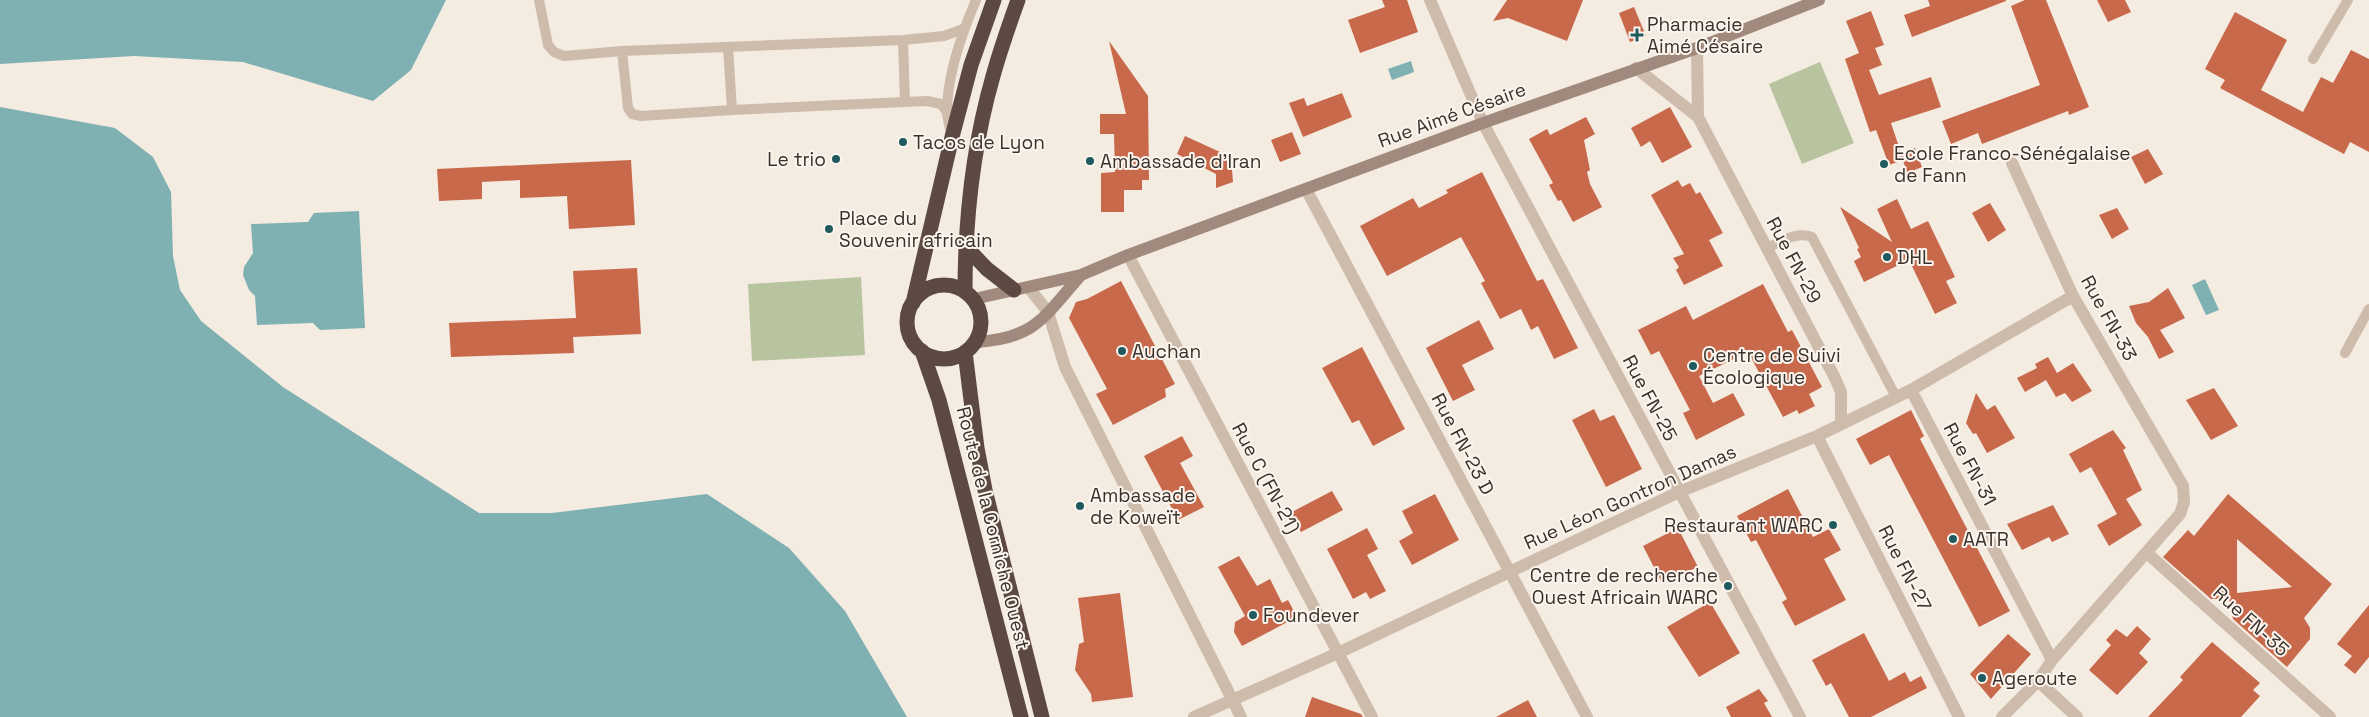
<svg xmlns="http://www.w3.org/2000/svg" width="2369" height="717" font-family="'Space Grotesk',sans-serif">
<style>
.green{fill:#b8c4a0}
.water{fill:#7fb0b2}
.building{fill:#c8694b;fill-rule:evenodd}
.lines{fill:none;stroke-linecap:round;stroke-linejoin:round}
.lane{stroke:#cdbbac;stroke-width:10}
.street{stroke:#cdbbac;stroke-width:12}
.secondary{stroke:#a18a7d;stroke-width:12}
.highway{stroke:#5c4a42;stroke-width:15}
.poi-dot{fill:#1f5a5e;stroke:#fbf5ee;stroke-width:2}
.labels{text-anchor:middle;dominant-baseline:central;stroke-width:4;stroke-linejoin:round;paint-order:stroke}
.poi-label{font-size:19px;fill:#3b302b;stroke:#fbf5ee;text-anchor:start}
.street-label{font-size:19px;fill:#3b302b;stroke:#fbf5ee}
</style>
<rect width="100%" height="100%" fill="#f4ebe1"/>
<path class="green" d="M1820,62L1854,143L1802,164L1769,84Z
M861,277L865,355L752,361L748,284Z"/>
<path class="water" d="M0,0H446L411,70L373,101L243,62L134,56L0,64Z
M1411,61L1414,72L1392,80L1388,69Z
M0,107L115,128L153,157L171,192L173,256L180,290L201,321L283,387L479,513H552L707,494L789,548L845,611L907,717H0Z
M359,211L365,328L320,330L313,323L257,325L255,296L249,290L243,275L244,267L253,253L251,224L308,222L314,213Z
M2205,279L2219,310L2206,315L2192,285Z"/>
<path class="building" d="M1382,0H1407L1418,32L1360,53L1348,20L1385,7Z
M1507,0H1583L1567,41L1508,18L1493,21Z
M1928,0H2006V1L1912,37L1904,15L1930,6Z
M2025,0H2046L2089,107L2069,115L2068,111L1982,144L1978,133L1951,144L1942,121L2040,85L2011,6Z
M2097,0H2125L2131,12L2108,22Z
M1634,7L1646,36L1630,42L1619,13Z
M1871,11L1884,45L1875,48L1882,65L1869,70L1879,95L1931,77L1941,107L1891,123L1901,153L1915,148L1922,167L1907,173L1903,160L1889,165L1876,130L1870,132L1845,59L1859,53L1846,21Z
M2235,12L2287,40L2261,90L2303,112L2321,77L2333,83L2351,50L2369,59V152L2350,142L2344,154L2220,88L2225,80L2205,69Z
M1109,41L1148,96L1149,180H1142V190H1124V212H1101V173L1115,172L1114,134H1100V114H1126Z
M1342,93L1352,117L1303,137L1289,103L1304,98L1307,106Z
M1670,107L1692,147L1662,163L1650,141L1641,147L1631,128Z
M1586,117L1595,134L1584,140L1590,170L1587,172L1590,184L1602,207L1573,222L1561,200L1558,201L1549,185L1553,183L1529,139L1547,129L1550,135Z
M1292,132L1301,154L1280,162L1271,140Z
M1185,136L1231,157L1233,182L1216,188V174L1177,154Z
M2148,149L2163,174L2145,184L2131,157Z
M631,160L635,225L569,229L567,196L520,198V180L482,182V199L439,201L437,169Z
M1482,172L1537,281L1543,279L1578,348L1554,359L1538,326L1531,330L1521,309L1500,319L1481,283L1485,281L1461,237L1387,276L1360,226L1413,198L1419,208L1448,193L1446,190Z
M1678,180L1682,187L1690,183L1696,194L1700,192L1723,233L1709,240L1723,266L1684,285L1676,270L1679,267L1673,258L1684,254L1651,195Z
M1897,199L1911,229L1928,221L1955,277L1946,281L1957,303L1935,314L1909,260L1864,282L1854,261L1861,257L1857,249L1859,248L1840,207L1892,242L1877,209Z
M1990,203L2006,230L1988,242L1972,213Z
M2117,208L2129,229L2112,239L2099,215Z
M637,268L641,334L573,337L574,353L451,357L449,323L576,318L573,271Z
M1121,281L1175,384L1165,389L1166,397L1113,425L1096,394L1107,389L1069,318L1076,302L1087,299Z
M1763,284L1788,332L1792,330L1822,387L1809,394L1815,406L1799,414L1797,410L1783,417L1748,352L1699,376L1713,403L1733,393L1745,415L1696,440L1683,413L1690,410L1659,351L1651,355L1638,330L1686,306L1693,320Z
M2168,288L2185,318L2160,330L2174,352L2159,359L2148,337L2136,323L2129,306L2149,302Z
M1479,320L1494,349L1462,365L1475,390L1453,401L1426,348Z
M1362,347L1405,429L1373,446L1359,420L1352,423L1322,368Z
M2048,357L2057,373L2073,363L2092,391L2072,402L2065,393L2056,397L2046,380L2025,392L2017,378L2037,368L2035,364Z
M2214,388L2238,426L2211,440L2186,400Z
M1976,393L1987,410L1995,405L2015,438L1987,453L1976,433L1973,434L1966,423Z
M1594,409L1600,421L1614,415L1642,469L1606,487L1572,420Z
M1911,410L1924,436L1920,439L2010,611L1979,627L1889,455L1870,465L1856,439Z
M2113,430L2126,448L2123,450L2142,490L2126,499L2142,525L2109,546L2097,525L2117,514L2091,467L2080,473L2069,454Z
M1182,436L1193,456L1180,463L1204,507L1178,520L1144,456Z
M1788,489L1813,537L1829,529L1841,550L1824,559L1846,600L1795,626L1782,602L1787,599L1756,540L1751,542L1737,516Z
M1332,491L1343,510L1301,532L1290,513Z
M1435,494L1459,540L1412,565L1399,541L1413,533L1402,511Z
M2228,494L2332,584L2304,618L2310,628V639L2287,667L2233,619L2229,599H2211L2163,557L2188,530L2194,536ZM2237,539L2292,587L2237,593Z
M2053,505L2069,534L2052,542L2049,537L2022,550L2007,524Z
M1367,528L1378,549L1367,555L1386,591L1370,599L1366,592L1353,599L1327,549Z
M1678,528L1698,567L1662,583L1643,546Z
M1239,556L1257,586L1270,579L1282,603L1288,600L1297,617L1242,646L1234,632L1235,622L1245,616L1218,567Z
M1120,593L1133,697L1092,702L1091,694L1075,670L1079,644L1084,642L1078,598Z
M1710,602L1740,653L1699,677L1667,627Z
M2369,605V657L2355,674L2344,665L2352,656L2337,644Z
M2137,626L2151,639L2139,653L2148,662L2117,695L2089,670L2111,645L2106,640L2116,629L2127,637Z
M1864,633L1889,681L1905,672L1910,682L1921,676L1927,688L1871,717H1849L1831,683L1826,686L1812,660Z
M2008,634L2031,654L1991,699L1970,674Z
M2212,642L2260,683L2253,690L2260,696L2241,717H2148L2183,680L2180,677Z
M1759,689L1768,701L1764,703L1772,717H1731L1726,707Z
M1312,697L1361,714L1363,717H1305Z
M1528,700L1537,717H1496Z"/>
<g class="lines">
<path class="lane" d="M539,0L548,45L554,52L564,56L622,51L903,40L944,36L963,29
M903,40L905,102
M728,47L732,110
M622,51L628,108L632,114L641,116L732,110L927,101L941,104L947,112
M2313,59L2348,0
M951,134C950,127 947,119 947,111C947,75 962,33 976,0
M1767,248C1781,242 1796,231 1812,237L1896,397
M2345,353L2369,309"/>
<path class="street" d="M1430,0L1483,123L1800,717
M1697,48L1698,117
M1636,68L1698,117L1835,378L1841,392V423
M1306,189L1587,717
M1128,255L1372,717
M1029,288L1048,312L1065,367L1241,717
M1911,390L2052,660
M1817,436L1959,717
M2147,553L2330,717
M2038,681L2077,717
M1194,717L1338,653L1679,492L1817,436L1911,390L2073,296
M2002,717L2038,681L2052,660L2180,514L2184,502L2183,486L2073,296L2012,163"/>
<path class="secondary" d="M974,299L1081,275L1128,255L1483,123L1697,48L1819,0
M975,342C1035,339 1044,317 1081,275"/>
<path class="highway" d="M965,246L987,269L1014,290
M907 322a37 37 0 1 1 74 0a37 37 0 1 1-74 0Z
M965,292C965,219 973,146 993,76C1000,51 1009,25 1018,0
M913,303L952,137L971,65L994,0
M922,351L939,400L1021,717
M965,352L977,448L985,490L1042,717"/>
</g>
<g class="poi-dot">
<path d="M1634.5 27.5h5v5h5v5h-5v5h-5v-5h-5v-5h5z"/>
<circle cx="903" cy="142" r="5"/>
<circle cx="836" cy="159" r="5"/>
<circle cx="1090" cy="161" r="5"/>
<circle cx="1884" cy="164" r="5"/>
<circle cx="829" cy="229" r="5"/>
<circle cx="1887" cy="257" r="5"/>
<circle cx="1122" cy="351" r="5"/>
<circle cx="1693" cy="366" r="5"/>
<circle cx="1080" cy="506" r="5"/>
<circle cx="1833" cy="525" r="5"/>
<circle cx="1953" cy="539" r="5"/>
<circle cx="1728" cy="586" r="5"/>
<circle cx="1253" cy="615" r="5"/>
<circle cx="1982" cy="678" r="5"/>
</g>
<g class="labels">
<g class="poi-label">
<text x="1647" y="24">Pharmacie<tspan x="1647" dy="22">Aimé Césaire</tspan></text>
<text x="913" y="142">Tacos de Lyon</text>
<text x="1894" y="153">Ecole Franco-Sénégalaise<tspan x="1894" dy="22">de Fann</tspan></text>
<text x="826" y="159" text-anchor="end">Le trio</text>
<text x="1100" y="161">Ambassade d'Iran</text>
<text x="839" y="218">Place du<tspan x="839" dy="22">Souvenir africain</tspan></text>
<text x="1897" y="257">DHL</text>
<text x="1132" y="351">Auchan</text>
<text x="1703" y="355">Centre de Suivi<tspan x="1703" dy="22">Écologique</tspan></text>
<text x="1090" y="495">Ambassade<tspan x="1090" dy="22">de Koweït</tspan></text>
<text x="1823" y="525" text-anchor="end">Restaurant WARC</text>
<text x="1963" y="539">AATR</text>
<text x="1718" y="575" text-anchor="end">Centre de recherche<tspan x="1718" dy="22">Ouest Africain WARC</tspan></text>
<text x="1263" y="615">Foundever</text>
<text x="1992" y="678">Ageroute</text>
</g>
<g class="street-label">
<text transform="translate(1452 115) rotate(-20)">Rue Aimé Césaire</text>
<text transform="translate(1794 260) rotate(62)">Rue FN-29</text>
<text transform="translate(2109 318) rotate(61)">Rue FN-33</text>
<text transform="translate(1650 398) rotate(62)">Rue FN-25</text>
<text transform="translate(1463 444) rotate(62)">Rue FN-23 D</text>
<text transform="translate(1970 464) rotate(62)">Rue FN-31</text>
<text transform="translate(1266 478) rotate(62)">Rue C (FN-21)</text>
<text transform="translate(1630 497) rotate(-24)">Rue Léon Gontron Damas</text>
<text transform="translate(993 528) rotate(76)">Route de la Corniche Ouest</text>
<text transform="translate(1905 568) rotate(63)">Rue FN-27</text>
<text transform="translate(2251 621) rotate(42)">Rue FN-35</text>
</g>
</g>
</svg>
